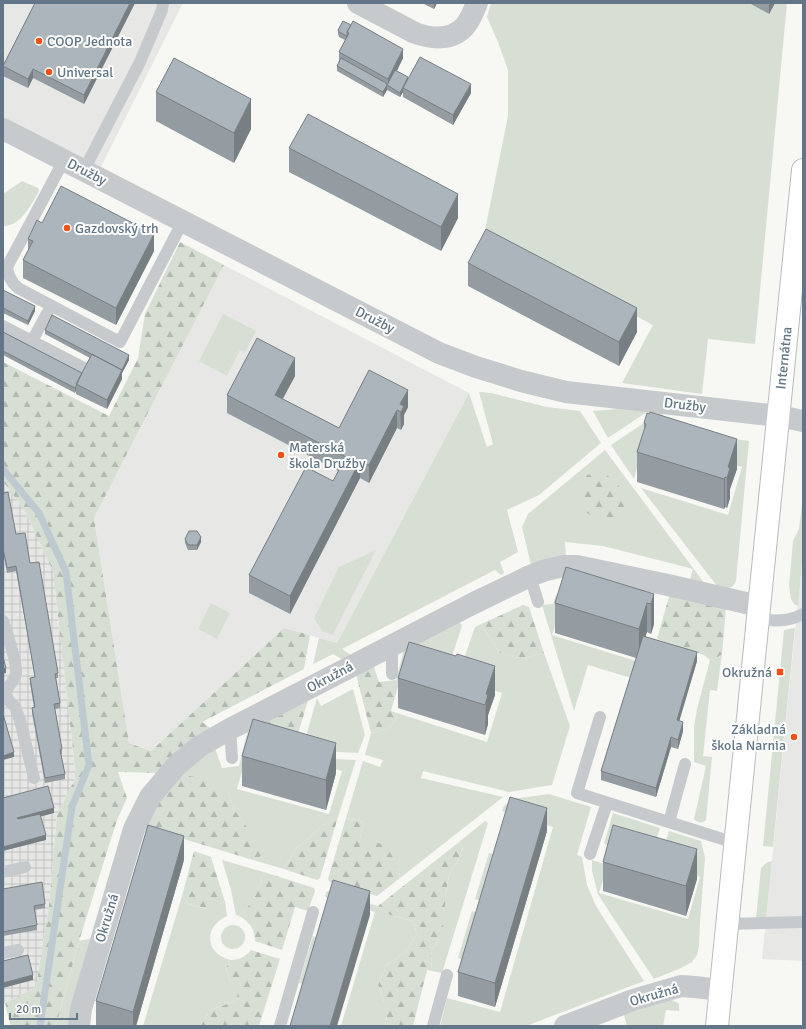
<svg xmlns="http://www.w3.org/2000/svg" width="806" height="1029" font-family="Signika,sans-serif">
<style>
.built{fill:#e7e8e6}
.industrial{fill:url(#industrial-grid)}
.green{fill:#d7dfd4}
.forest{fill:url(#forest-firs)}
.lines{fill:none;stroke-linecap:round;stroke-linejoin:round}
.stream{stroke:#bfcad0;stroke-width:7}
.secondary-casing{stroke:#b8bdc2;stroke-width:24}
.lane{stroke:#c6cacd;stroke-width:12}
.street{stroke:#c6cacd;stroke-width:22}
.secondary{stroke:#fff;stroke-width:22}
.wall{fill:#949ca1}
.shaded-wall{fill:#787f83}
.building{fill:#acb5bb;stroke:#787f83}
.poi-dot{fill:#f34f16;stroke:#fff;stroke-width:1.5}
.labels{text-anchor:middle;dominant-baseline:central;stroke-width:4;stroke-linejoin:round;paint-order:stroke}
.poi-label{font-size:14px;fill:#637687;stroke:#fff;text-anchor:start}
.street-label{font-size:14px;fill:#637687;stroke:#fff}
</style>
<defs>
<pattern id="industrial-grid" width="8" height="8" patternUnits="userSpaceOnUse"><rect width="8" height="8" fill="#e7e8e6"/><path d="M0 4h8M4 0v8" fill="none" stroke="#bfc1c0"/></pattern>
<pattern id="forest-firs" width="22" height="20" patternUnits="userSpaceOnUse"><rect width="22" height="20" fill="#d7dfd4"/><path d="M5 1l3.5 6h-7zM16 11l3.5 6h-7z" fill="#b2b9b2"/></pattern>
</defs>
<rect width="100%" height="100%" fill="#f7f7f3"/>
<path class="built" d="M3,3H183L101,167L3,118Z
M224,265L469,393L337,643L284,628L151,751L129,743L94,518Z
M803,553V961L762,959Z"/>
<path class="industrial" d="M3,481L25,511L53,571L76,777L57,815L49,905L36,987L3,1004Z"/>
<path class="green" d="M491,3H787L755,344L708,339L702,394L622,383L653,325L484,235L508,116V70L498,42L487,17Z
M22,181L38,188L39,190L38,193C31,205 20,227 3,226V194Z
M223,314L256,331L245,352L240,350L227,376L199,361Z
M479,392L491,393L547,407L580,411L601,443L539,495L507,510L518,552L500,562L504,573L501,575L495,570L342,649L354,657L345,661L333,654L313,664L319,638L337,643L469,393L487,447L493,444Z
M617,409L647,412L608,438L593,411Z
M660,412H663L661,428L645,437L634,479L611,445Z
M705,435L749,441L736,581L733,586L728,589L717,586L641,488L728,515L742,467L699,454Z
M605,450L708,588L689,583L693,569L603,546L565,542L566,557L531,565L522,527L528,514Z
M803,496V553L798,606L794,604L791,599L789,586L793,541L799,529Z
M376,550L333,635L322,631L314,618L339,567Z
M556,595L564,598L552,635L636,661L631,678L588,665L574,711L542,605L553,604Z
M211,603L230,613L217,639L198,629Z
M458,618L462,626L445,677L405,664L398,686L396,680L405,645Z
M481,624L500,653L521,659L544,653L570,726L552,785L509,792L423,771L421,778L503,797L400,878L398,865L360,838L364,822L346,818L363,761L380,767L383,760L365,755L371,733C386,730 394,729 397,713L487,742L502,693L457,679L475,627Z
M795,628L773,847L763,846L784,630Z
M722,654L717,691L710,690L703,756L712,757L706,820C702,824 698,823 694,819L706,766L694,762V726L697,709L710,660L715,659Z
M353,689L365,735L358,753L302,750L317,698L321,706Z
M245,742L250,743L237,789L329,814L342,771L302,759L314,758L356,760L338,817L321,827L295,850L284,869L253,860L261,856L251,833L235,811L229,794L181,774L215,748L222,768L239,766Z
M549,794L591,807L577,855L582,857L587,885L596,906L644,981L526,1026H440L447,998L500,1012L553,827L502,811L504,806L512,799Z
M613,813L660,828L649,862L612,850L604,843Z
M485,821L488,823L442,973L432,971L431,951L439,940L449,874L458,860L463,848L459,842Z
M669,831L701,841L705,858L700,922L699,946L697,955L692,962L681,968L654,979L610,913L598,894L592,871V860L608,865L599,893L688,919L700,877L659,864Z
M489,853L496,855L482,901L475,899Z
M222,860L264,872C259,892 254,901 239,916L236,915L231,890Z
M772,861L766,919H756L761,868L766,863Z
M329,891L378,906L390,915L413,921L417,934L405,953L387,965L378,985C382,997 391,1014 384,1026H341L375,912L325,897L326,892Z
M182,896L189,904L206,909L225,902L227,916C204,926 204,953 230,960L226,968L230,980L240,987L236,1001L213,1009L205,1017L201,1026H143Z
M472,911L478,913L464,960L458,958Z
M221 937a12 12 0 1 1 24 0a12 12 0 1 1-24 0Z
M313,936L320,938L306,985L299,983Z
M93,938L71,1026H56L79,941Z
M668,999L674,1001L679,1004V1011L666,1010L663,1026H627L624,1015Z"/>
<path class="forest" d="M180,242L224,265L94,518L129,743L151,751L284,628L310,635L304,669L202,722L213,730L157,773L118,772L127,798L117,820L79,941L56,1026H14L10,1024L5,1003L36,987L49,905L57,815L76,777L53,571L25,511L3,481V362L109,416L138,358L145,314Z
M603,472L618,484L629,509L617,523L600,522L586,512L579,489L587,475Z
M670,593L726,608L722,654L715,659L710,660L704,655L657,639Z
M523,605L529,607L544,653L521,659L500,653L481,624Z
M372,661L379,682L396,680L398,686L391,711L397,713C394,729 386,730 371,733L355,670Z
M309,697L292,754L251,742H245L248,730Z
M181,774L212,781L229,794L235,811L261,846V856L253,860L144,827L159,799Z
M338,817L320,878L317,880L284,869L295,850L321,827Z
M346,818L364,822L360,838L385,845L398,865L400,878L377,896L330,882L328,879Z
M459,842L463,847L458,860L449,874L446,893L443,928L439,940L431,951L432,971L427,970L413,1026H384C391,1014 382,997 378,985L387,965L405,953L417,934L413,921L390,915L378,906Z
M194,851L211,857L225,902L207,909L189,904L182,896Z
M264,872L314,888L315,891L308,911L295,907L282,950L255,941C255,929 250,922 239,916C254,901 259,892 264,872Z
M251,950L280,959L259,1026H201L205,1017L213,1009L236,1001L239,987L230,980L226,968L230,960C238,960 246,957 251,950Z"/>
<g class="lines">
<path class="stream" d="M3,469L39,513L66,572L89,765L72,807L40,1026"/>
<defs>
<path id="secondary" d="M717,1026L803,170"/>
</defs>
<use href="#secondary" class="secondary-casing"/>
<path class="lane" d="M64,160L7,267C8,276 11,282 18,288L120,342L183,221
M84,170L140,62L162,10L163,3
M3,326L86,369
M32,341L51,306
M530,576L538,602
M758,619C774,621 788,622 803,614
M3,621C7,634 17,660 16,673C15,680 8,688 3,694
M392,645V674
M3,694L15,707L20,720L34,778
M600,717L577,793L735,843
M230,729L232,758
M669,822L685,764
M590,854L607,803
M3,872L25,867
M727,924L803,922
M3,953L18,950
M280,1026L313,912
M433,1026L447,975"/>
<path class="street" d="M358,3L415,33C432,39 452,41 465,26C471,19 474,10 477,3
M3,129L439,353L476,367L521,381L566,392L779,416L803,421
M79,1026L81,1009L134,829L150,797L176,766L200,746L230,729L474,603L530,576L546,570L564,566H577L668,585L759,606
M565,1026L633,1000L681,986L695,987L720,990"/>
<use href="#secondary" class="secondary"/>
</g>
<path class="wall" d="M35,3H135L84,104L33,78L28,88L3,76V66Z
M422,3H437L434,9Z
M751,3H775L769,14L751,4Z
M343,21L403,58L397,71L408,79L471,93L453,125L403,97V92L400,97L387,90L383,97L337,71V66L339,61V52L345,40L339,37L338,34V30Z
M156,92L251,129L234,163L156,121Z
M289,148L458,218L441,251L289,172Z
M42,223L154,251L116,325L23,278V260L28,251V239Z
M468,263L637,332L619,366L468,286Z
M3,290L35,311L28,325L3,313Z
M45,330L129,360L122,373V379L107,409L76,394V390L75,393L3,355V332L82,373L90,358L45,334Z
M295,376L283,399L339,428L408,407L404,415V424L401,430L397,428L369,483L360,478L290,614L249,593V575L333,481L338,471L227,413V395Z
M644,423L737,469L730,489V498L727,508L725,507L724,509L637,482V452L644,431Z
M3,490L16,534L30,563L58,673V678H56L60,703V708L55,709L62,749V754H61L65,774V779L45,783L32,713V708H34L30,683V678L35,677L16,571L7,573L3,552Z
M185,539L201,542L197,550H188L185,543Z
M654,594V624L651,634L647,632L645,636L697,661L679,720L683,731L678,749L671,747L656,797L601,780V771L636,658L555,633V603Z
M456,656L495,695L488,715V724L485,735L398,708V678Z
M242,756L336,773L326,810L242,786Z
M547,831L495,1007L458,996V972Z
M184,860L136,1026H99L96,1025V1001Z
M603,862L697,879L686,916L603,891Z
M3,889L45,904V908L34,910L37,925V930L3,936Z"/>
<path class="shaded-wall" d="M130,3H135L84,104V95Z
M434,3H437L434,9Z
M770,3H775L769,14V5Z
M403,49V58L389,86H388V79Z
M33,69V78L28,88V79Z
M408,77V82L403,88V92L400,97V93Z
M471,84V93L453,125V115Z
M387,85V90L383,97V92Z
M251,99V129L234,163V133Z
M458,194V218L441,251V227Z
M154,234V251L116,325V308Z
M35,306V311L28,325V321Z
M637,308V332L619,366V342Z
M129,355V360L122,373V379L107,409V400Z
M295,358V376L275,412V395Z
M76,386V390L75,393V388Z
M408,390V407L404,415V424L401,430L400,404Z
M397,410V428L369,483V465Z
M737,439V469L730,489V498L727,508V478L728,467Z
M360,461V478L290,614V596Z
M725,477V507L724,509V479Z
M201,537V542L197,550V545Z
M654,594V624L651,634V604Z
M647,603V632L639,658V629Z
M697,652V661L677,729V720Z
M495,666V695L488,715V724L485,735L486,694Z
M6,668V673L3,674V669Z
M683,722V731L678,749V740Z
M671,737V747L656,797V788Z
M336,743V773L326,810V780Z
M14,752V757L3,760V756Z
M54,808V813L17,823V818Z
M547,808V831L495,1007V983Z
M46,835V840L3,851V847Z
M184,836V860L136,1026H133V1012Z
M697,849V879L686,916V886Z
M370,891V915L337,1026H330Z
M33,975V980L3,988V983Z"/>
<path class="building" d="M35,3H130L84,95L33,69L28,79L3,66Z
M343,21L351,25L347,32V36L339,32L338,30Z
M353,21L403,49L388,79L339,52L349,33L347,32Z
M420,57L471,84L453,115L403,88Z
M174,58L251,99L234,133L156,92Z
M341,58L386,83L387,85L383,92L337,66Z
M395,70L408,77L400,93L387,85Z
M308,114L458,194L441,227L289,148Z
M61,186L154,234L116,308L23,260L33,241L28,239L37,220L42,223Z
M486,229L637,308L619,342L468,263Z
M3,290L35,306L28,321L3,308Z
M52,315L129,355L122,370L45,330Z
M3,332L82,373L75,388L3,351Z
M257,338L295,358L275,395L339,428L369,370L408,390L400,404L404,406L401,412L397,410L369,465L360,461L290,596L249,575L306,467L333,481L346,457L227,395Z
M92,354L122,370L107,400L76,384Z
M650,412L737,439L728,467L730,468L727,478L725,477L724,479L637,452L646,424L644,423L647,413L649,414Z
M3,490L4,493L8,492L16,534L25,533L30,563L39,562L58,673L55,674L60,703L54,704L62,749L60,750L65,774L45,778L32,708L35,707L30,678L35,677L16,566L7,568L3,548Z
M189,531H197L201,537L197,545H188L185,539Z
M566,567L654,594L651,604L647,603L639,629L555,603Z
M643,636L697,652L677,720L683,722L678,740L671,737L656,788L601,771Z
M409,642L456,656L457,654L495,666L486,694L488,695L485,705L398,678Z
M3,657L6,668L3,669Z
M3,714L14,752L3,756Z
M253,719L336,743L326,780L242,756Z
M48,786L54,808L17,818L18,819L40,814L46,835L3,847V798Z
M510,797L547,808L495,983L458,972Z
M148,825L184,836L133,1012L96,1001Z
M613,825L697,849L686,886L603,862Z
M333,880L370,891L330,1026H290Z
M42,882L45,904L34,906L37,925L3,932V889Z
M28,955L33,975L3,983V961Z"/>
<g class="poi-dot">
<circle cx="39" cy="41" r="4"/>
<circle cx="49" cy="72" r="4"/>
<circle cx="67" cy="228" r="4"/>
<circle cx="281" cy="455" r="4"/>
<rect x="776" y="668" width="8" height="8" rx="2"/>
<circle cx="794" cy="737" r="4"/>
</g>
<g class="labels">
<g class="poi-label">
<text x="47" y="41">COOP Jednota</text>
<text x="57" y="72">Universal</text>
<text x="75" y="228">Gazdovský trh</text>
<text x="289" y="447">Materská<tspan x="289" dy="16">škola Družby</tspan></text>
<text x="772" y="672" text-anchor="end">Okružná</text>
<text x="786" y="729" text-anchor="end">Základná<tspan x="786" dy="16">škola Narnia</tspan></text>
</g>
<g class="street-label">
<text transform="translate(87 172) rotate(27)">Družby</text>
<text transform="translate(375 320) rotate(27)">Družby</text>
<text transform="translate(784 358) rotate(-84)">Internátna</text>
<text transform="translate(685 405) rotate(7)">Družby</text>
<text transform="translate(330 677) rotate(-28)">Okružná</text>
<text transform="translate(107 918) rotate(-73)">Okružná</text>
<text transform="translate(654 995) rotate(-16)">Okružná</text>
</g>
</g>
<rect width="806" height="1029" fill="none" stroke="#637687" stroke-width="8"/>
<path d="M10 1013v6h67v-6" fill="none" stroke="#637687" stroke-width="2"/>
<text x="16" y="1013" font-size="12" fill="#637687" stroke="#ffffff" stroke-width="3" paint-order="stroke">20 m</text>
</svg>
